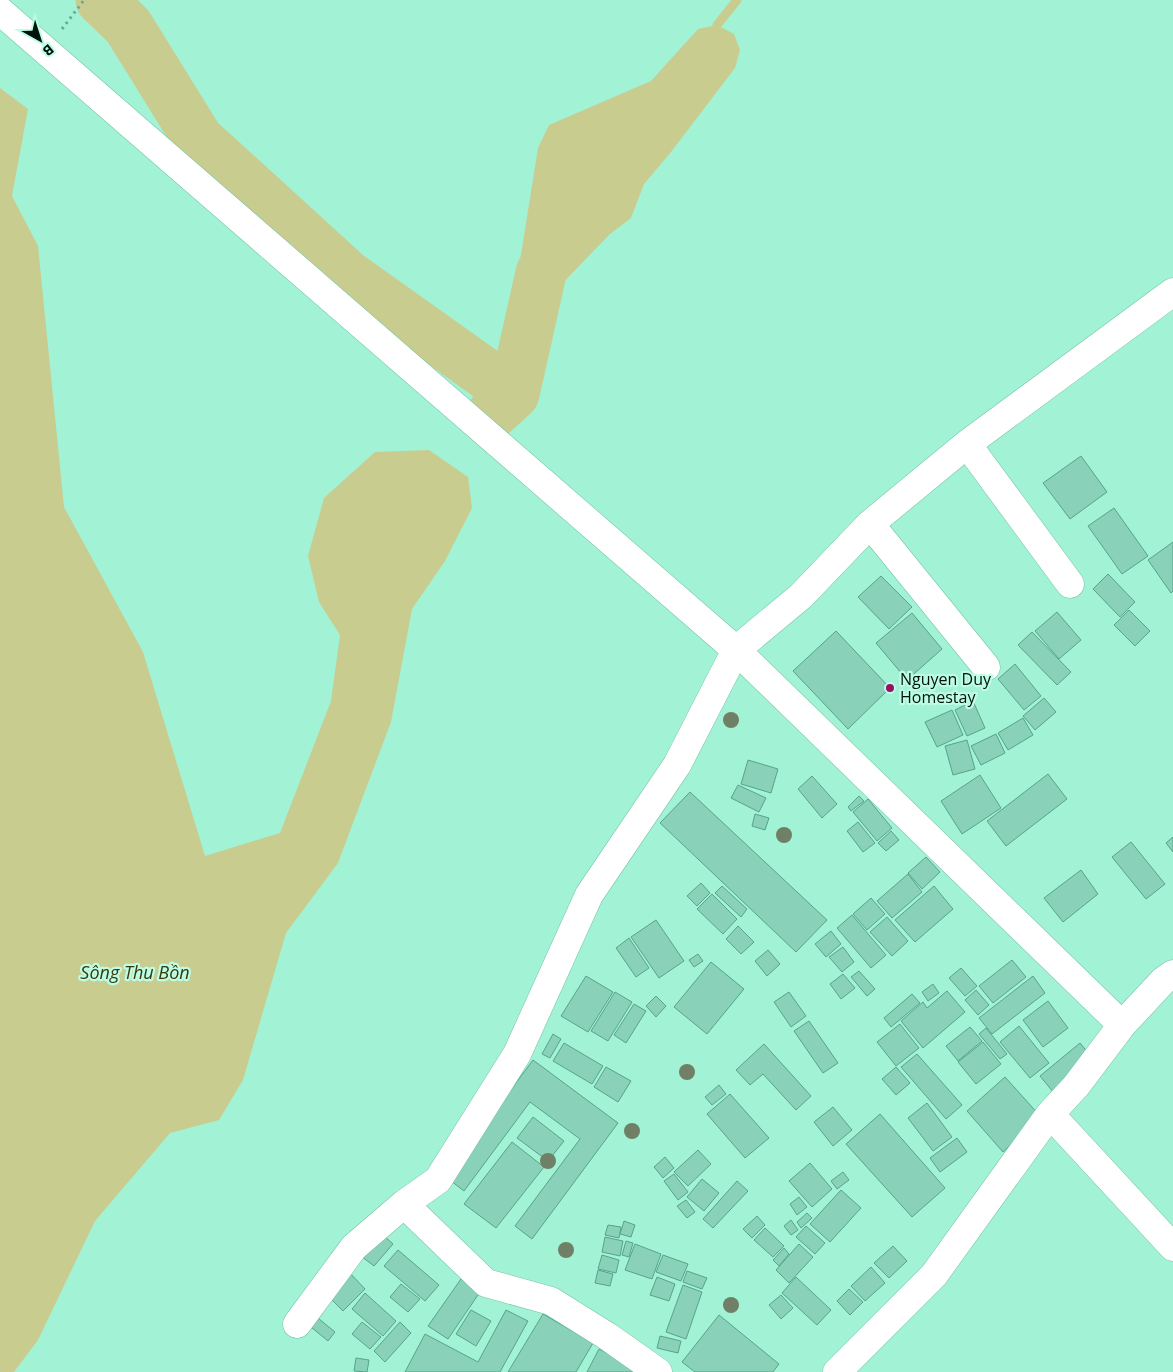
<svg xmlns="http://www.w3.org/2000/svg" width="1173" height="1372" font-family="'Open Sans',sans-serif">
<style>
.water{fill:#c9cc8f}
.lines{fill:none;stroke-linecap:round;stroke-linejoin:round}
.stream{stroke:#c9cc8f;stroke-width:9}
.river{stroke:#c9cc8f;stroke-width:51}
.building{fill:#89d1b8;stroke:#55a48b}
.minor-casing{stroke:#74c4a9;stroke-width:29}
.path{stroke:#6da994;stroke-width:3;stroke-dasharray:2.5 4;stroke-linecap:butt}
.minor{stroke:#fff;stroke-width:28}
.tree{fill:#708066}
.poi-dot{fill:#980f63;stroke:#bdfce5;stroke-width:2}
.labels{text-anchor:middle;dominant-baseline:central;stroke-width:4.5;stroke-linejoin:round;paint-order:stroke}
.poi-label{font-size:16px;fill:#00130c;stroke:#bdfce5;text-anchor:start}
.water-label{font-size:18px;font-style:italic;fill:#393a0a;stroke:#bdfce5}
</style>
<rect width="100%" height="100%" fill="#a2f2d6"/>
<path class="water" d="M717,25L734,34L740,50L735,68L671,152L644,184L631,218L610,234L550,296L546,318L533,326L530,324L515,292L538,148L549,125L651,81L698,29Z
M0,88L28,109L12,196L38,246L64,507L143,652L205,856L280,833L331,701L340,635L319,602L308,556L324,498L375,452L429,450L468,477L472,508L445,561L412,609L391,722L338,863L286,933L243,1080L219,1120L170,1133L95,1221L38,1340L14,1372H0Z"/>
<g class="lines">
<path class="stream" d="M717,25L737,0"/>
<path class="river" d="M101,0L128,26L198,139L347,275L514,394
M490,416L514,394L541,273L549,258"/>
</g>
<path class="building" d="M1081,456L1107,492L1070,519L1043,483Z
M1114,508L1148,556L1122,574L1088,526Z
M1173,542V591L1171,593L1148,560Z
M1108,574L1135,602L1120,617L1093,589Z
M881,576L912,607L889,629L858,597Z
M1129,610L1150,631L1135,646L1114,625Z
M1057,612L1081,640L1059,659L1035,631Z
M912,613L942,649L907,680L876,643Z
M836,631L890,688L848,729L793,671Z
M1032,632L1071,672L1057,685L1018,645Z
M1015,664L1041,696L1024,710L998,679Z
M1044,698L1056,712L1035,730L1023,716Z
M973,701L985,728L967,736L955,710Z
M952,710L963,735L937,747L925,722Z
M1023,718L1033,735L1008,750L998,733Z
M996,734L1005,753L981,765L971,746Z
M967,740L975,769L953,775L945,746Z
M748,760L778,769L771,793L741,784Z
M1048,774L1067,799L1006,846L987,821Z
M980,775L1001,808L962,834L941,801Z
M812,776L837,804L822,818L798,789Z
M738,785L766,798L759,812L731,798Z
M690,792L827,920L796,952L660,823Z
M859,796L864,801L851,811L848,807Z
M868,799L892,828L877,841L853,812Z
M755,814L769,818L765,830L752,826Z
M858,822L875,843L863,852L847,831Z
M891,831L899,840L886,851L878,843Z
M1173,837V852L1166,843Z
M1131,842L1165,884L1146,899L1112,857Z
M926,857L940,872L922,889L908,873Z
M1081,870L1098,894L1063,922L1044,898Z
M908,874L922,892L892,918L877,901Z
M701,883L710,893L697,906L687,896Z
M722,886L747,909L741,917L715,893Z
M934,886L953,909L915,942L895,920Z
M712,894L737,919L723,934L697,909Z
M871,898L885,914L867,930L853,914Z
M852,915L886,955L871,968L837,928Z
M887,917L908,941L892,956L870,932Z
M656,920L684,961L659,978L631,937Z
M738,926L754,942L741,954L726,939Z
M831,931L841,944L826,957L815,944Z
M629,938L649,968L636,977L616,948Z
M843,947L854,962L842,972L829,957Z
M768,950L780,964L767,976L755,961Z
M698,954L703,961L694,967L689,960Z
M1012,960L1026,977L993,1003L979,986Z
M711,962L744,989L707,1034L674,1007Z
M961,968L977,986L965,996L949,978Z
M859,971L875,989L867,996L851,977Z
M843,974L855,988L841,999L830,984Z
M586,976L613,992L588,1032L561,1016Z
M1033,976L1045,993L992,1034L979,1018Z
M933,984L939,993L928,1001L922,992Z
M976,990L989,1005L978,1015L965,1000Z
M947,991L965,1012L923,1048L901,1021L923,1002L927,1008Z
M615,992L632,1002L608,1041L591,1031Z
M789,992L806,1016L791,1027L774,1002Z
M912,994L920,1003L891,1027L884,1018Z
M656,996L666,1006L656,1017L646,1006Z
M1048,1001L1068,1028L1043,1047L1023,1020Z
M634,1004L646,1011L626,1043L614,1035Z
M809,1021L838,1063L823,1073L794,1031Z
M900,1024L919,1048L896,1066L877,1042Z
M1019,1026L1049,1063L1030,1078L1000,1042Z
M970,1027L982,1041L958,1061L946,1046Z
M986,1028L1007,1054L1000,1059L979,1034Z
M553,1034L561,1039L550,1058L542,1054Z
M983,1042L1001,1064L976,1084L958,1062Z
M564,1043L603,1066L592,1084L553,1061Z
M1080,1043L1094,1060L1054,1093L1040,1076Z
M764,1044L811,1096L796,1110L763,1074L750,1085L736,1070Z
M917,1054L962,1105L946,1119L901,1067Z
M533,1060L618,1123L532,1239L515,1226L580,1139L530,1102L464,1191L446,1177Z
M606,1067L631,1081L618,1102L594,1087Z
M896,1067L910,1083L896,1095L882,1079Z
M1005,1077L1041,1117L1003,1152L967,1111Z
M719,1085L726,1094L712,1105L705,1097Z
M730,1094L769,1138L745,1158L707,1114Z
M927,1103L952,1137L933,1151L908,1118Z
M833,1107L852,1130L833,1146L814,1122Z
M880,1114L945,1188L912,1217L846,1144Z
M533,1117L564,1141L548,1161L517,1138Z
M957,1138L967,1152L940,1172L930,1158Z
M512,1142L544,1167L496,1228L464,1204Z
M698,1150L711,1164L688,1186L674,1172Z
M665,1157L674,1168L663,1178L654,1167Z
M810,1163L832,1189L812,1207L789,1181Z
M843,1172L849,1180L837,1189L831,1181Z
M674,1174L688,1192L678,1200L664,1181Z
M702,1179L719,1193L704,1211L687,1197Z
M737,1181L748,1191L713,1228L703,1219Z
M841,1190L861,1208L830,1242L810,1224Z
M799,1197L807,1207L797,1215L790,1204Z
M686,1200L695,1212L687,1218L677,1206Z
M807,1213L812,1218L801,1228L797,1222Z
M757,1216L765,1225L752,1238L743,1229Z
M791,1220L798,1230L791,1235L784,1226Z
M624,1221L635,1225L631,1237L620,1234Z
M608,1225L621,1227L619,1238L605,1235Z
M806,1226L825,1243L815,1254L796,1237Z
M765,1228L784,1246L773,1257L754,1240Z
M381,1233L393,1244L374,1266L361,1256Z
M605,1237L623,1241L620,1256L602,1252Z
M626,1241L633,1243L629,1257L622,1255Z
M635,1244L661,1254L652,1279L625,1270Z
M799,1244L813,1257L789,1283L776,1270Z
M893,1246L907,1261L889,1278L874,1263Z
M784,1248L789,1254L779,1266L773,1260Z
M398,1250L439,1285L425,1301L384,1266Z
M602,1255L619,1260L616,1273L598,1269Z
M663,1255L688,1264L681,1281L656,1272Z
M871,1267L885,1283L865,1301L851,1286Z
M598,1270L613,1274L610,1286L595,1283Z
M348,1271L365,1289L343,1311L325,1293Z
M687,1271L707,1278L702,1289L683,1282Z
M657,1277L675,1284L669,1301L650,1295Z
M796,1277L831,1310L817,1325L782,1293Z
M461,1279L480,1292L448,1339L428,1326Z
M401,1284L420,1299L408,1312L390,1297Z
M683,1285L702,1292L686,1339L666,1332Z
M849,1289L863,1302L850,1315L837,1301Z
M365,1293L396,1321L383,1336L352,1309Z
M781,1295L793,1308L781,1319L769,1305Z
M471,1310L491,1321L476,1346L456,1334Z
M506,1310L528,1321L500,1372H405L425,1334L478,1362Z
M543,1314L593,1343L576,1372H508Z
M719,1315L779,1364L773,1372H695L682,1362Z
M318,1318L335,1332L328,1341L311,1327Z
M362,1322L381,1337L370,1349L352,1334Z
M400,1322L411,1333L385,1362L374,1351Z
M660,1336L681,1341L678,1353L657,1348Z
M599,1349L641,1370V1372H587Z
M356,1358L369,1360L367,1372L354,1371Z"/>
<g class="lines">
<defs>
<path id="minor" d="M0,11L736,650L1122,1025
M967,444L1070,584
M870,524L986,667
M1050,1114L1173,1247
M404,1204L486,1283L551,1301L607,1336L658,1372
M297,1324L354,1247L404,1204L438,1180L517,1054L589,895L677,765L736,650L801,596L870,524L967,444L1173,292
M837,1372L934,1275L1050,1114L1076,1086L1122,1025L1163,981L1173,974"/>
</defs>
<use href="#minor" class="minor-casing"/>
<path class="path" d="M62,29L84,0"/>
<use href="#minor" class="minor"/>
</g>
<g class="tree">
<circle cx="731" cy="720" r="8"/>
<circle cx="784" cy="835" r="8"/>
<circle cx="687" cy="1072" r="8"/>
<circle cx="632" cy="1131" r="8"/>
<circle cx="548" cy="1161" r="8"/>
<circle cx="566" cy="1250" r="8"/>
<circle cx="731" cy="1305" r="8"/>
</g>
<circle class="poi-dot" cx="890" cy="688" r="5"/>
<g class="labels">
<g class="poi-label">
<text x="900" y="679">Nguyen Duy<tspan x="900" dy="18">Homestay</tspan></text>
</g>
<g class="water-label">
<text x="135" y="972">Sông Thu Bồn</text>
</g>
</g>
<g transform="translate(40 40) rotate(141)" stroke="#bdfce5" stroke-width="4" paint-order="stroke">
<path d="M0-4L9 19L0 12L-9 19Z" fill="#00130c"/>
<text y="-8" font-size="14" font-weight="bold" text-anchor="middle" fill="#00130c">B</text>
</g>
</svg>
